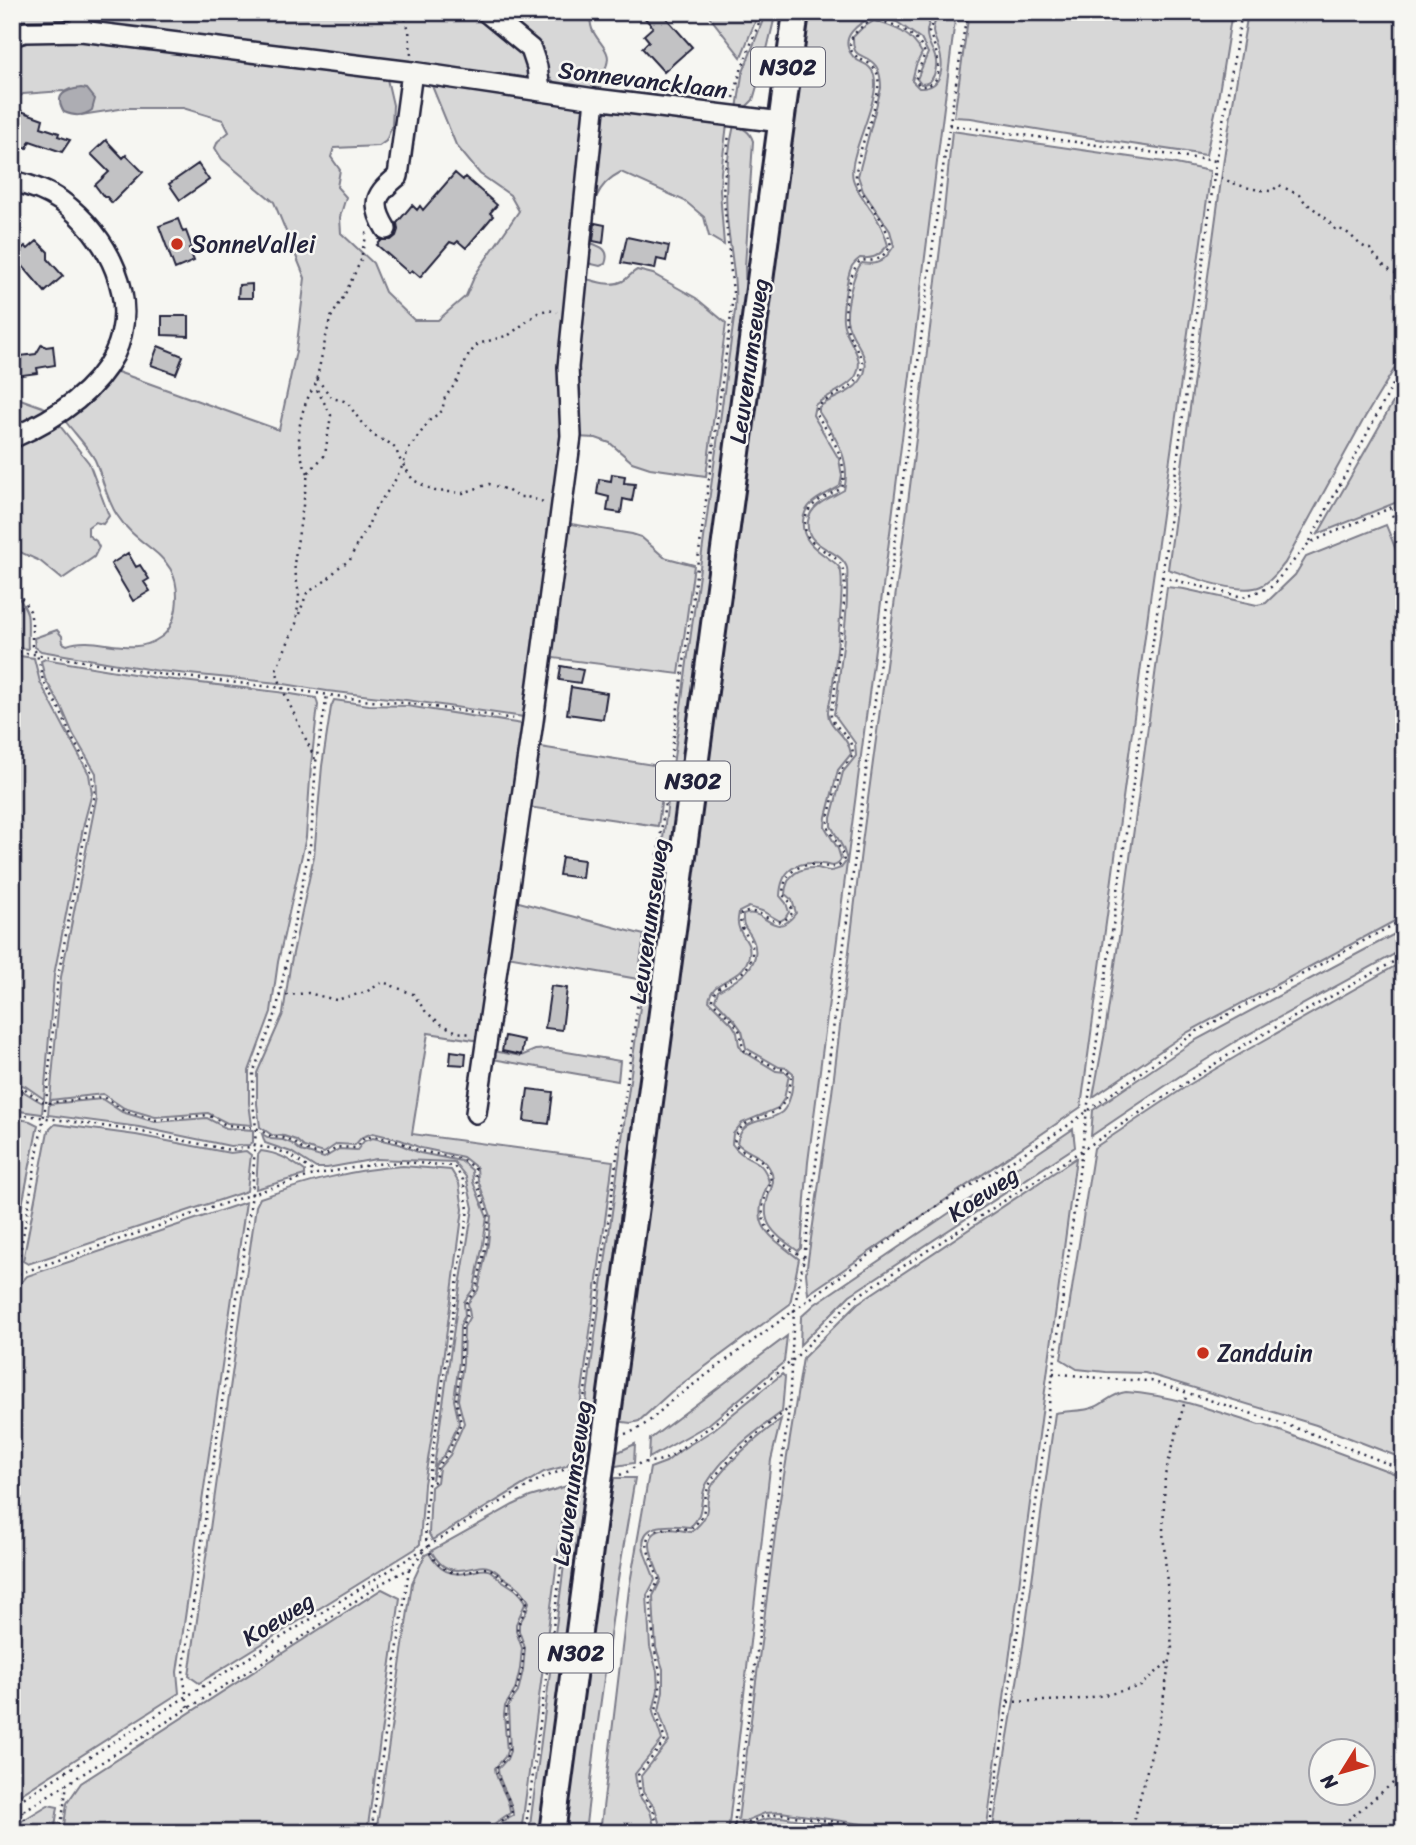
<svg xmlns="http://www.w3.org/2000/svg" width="1416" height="1845" font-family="Sriracha,sans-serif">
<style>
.green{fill:#d7d7d7;stroke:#7c7c89;stroke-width:2;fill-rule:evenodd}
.water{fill:#adadb3;stroke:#757583;stroke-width:2}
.building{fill:#c2c2c4;stroke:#22223b;stroke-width:2}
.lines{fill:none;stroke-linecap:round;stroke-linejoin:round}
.minor-casing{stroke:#22223b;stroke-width:24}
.major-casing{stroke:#22223b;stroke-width:30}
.path{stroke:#22223b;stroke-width:2.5;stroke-dasharray:2 5;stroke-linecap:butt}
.minor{stroke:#f6f6f2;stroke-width:19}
.major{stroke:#f6f6f2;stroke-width:24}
.poi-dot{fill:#c8321e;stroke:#f6f6f2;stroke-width:2.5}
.labels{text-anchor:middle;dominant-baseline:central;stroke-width:5;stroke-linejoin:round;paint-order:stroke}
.shield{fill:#f6f6f2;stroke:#626272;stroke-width:2}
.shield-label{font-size:23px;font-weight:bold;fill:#22223b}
.street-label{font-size:24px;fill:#22223b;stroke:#f6f6f2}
.poi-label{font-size:24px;fill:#22223b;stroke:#f6f6f2;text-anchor:start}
</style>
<rect width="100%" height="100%" fill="#f6f6f2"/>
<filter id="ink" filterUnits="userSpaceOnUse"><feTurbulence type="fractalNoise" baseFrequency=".0143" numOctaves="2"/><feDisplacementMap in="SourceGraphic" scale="14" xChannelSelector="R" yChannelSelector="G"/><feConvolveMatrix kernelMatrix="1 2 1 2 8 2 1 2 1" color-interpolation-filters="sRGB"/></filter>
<g filter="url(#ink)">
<path class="green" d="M12,12H75L62,22L12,28Z
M90,12H475L521,49L530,77L525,81L98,26L87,20Z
M497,12H590C590,18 590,23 592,29C600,47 616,51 603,73C599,80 595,86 590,92L558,86L546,74Z
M706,12H759L741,57Z
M766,12H776L764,62L753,100L747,106L737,109L742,75Z
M806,12H930L932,15C930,20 927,27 927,32C926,47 942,55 934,75C931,82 928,84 921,84L917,79L928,53L921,39L897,22L874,16C859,23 838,37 852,55C856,62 864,62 869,67C875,72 875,79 875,86C875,110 847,159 853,179C856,190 863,197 869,207C878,218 884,231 888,245C879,256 874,259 860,258C857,260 854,263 852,266C847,275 842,310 843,320C844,341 868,356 855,377C848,388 827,395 815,405L813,415L839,459L842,476L840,486C825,496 805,500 803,521C801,539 815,549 828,558C832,561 838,564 840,569C846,581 834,678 831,697C830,702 828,708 828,713C828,727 849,736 851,754L838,770L826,817L825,827L838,849L841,859C839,863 838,865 833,866C829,866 826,864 822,864C796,860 781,870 780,896L786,903L789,912L785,918L780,921L762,911L749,907L739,912C739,913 737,922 738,923C739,939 757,942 746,964C737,981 711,980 709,1001L732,1024L737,1032L739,1045L743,1051L776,1071L785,1072L789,1075L784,1099L778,1108L742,1123L733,1134L732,1144C746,1164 762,1154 769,1182C748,1225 767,1234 799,1259L790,1304L671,1392L639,1421L631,1423L623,1422L616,1416L720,649L790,152Z
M936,12H956L889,541L808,1162L801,1248L798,1251C776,1235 758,1225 769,1194C773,1185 775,1179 770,1169C763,1154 747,1154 737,1143C743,1115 766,1125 782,1112C791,1103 793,1085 793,1073L787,1068L779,1067L746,1048L742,1031L735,1021L715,1000L718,991C736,981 764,966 753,940C749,929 742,930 743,915C766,906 773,943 796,913L792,900L785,894C786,874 800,867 818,868C822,869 826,871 830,871C834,871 837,869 841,868L847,860L843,848L831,826V818L843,772L856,756L855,743L834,714L837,699C840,662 848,623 847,585C847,580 848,573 847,568C841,548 804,549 808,521C811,503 831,498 844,490C852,459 835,437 819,412V407C832,397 851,394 860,381C877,358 850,342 847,320C846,308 853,271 862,263C879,266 885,260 894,246L890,231L863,191L858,176L881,88C881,79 880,68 872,62C860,52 853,59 853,37L862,28L874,21C896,27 911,33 922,53L916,65L912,81L919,88C943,89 945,66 938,47C937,42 933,36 933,31C933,26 936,19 937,15Z
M969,12H1232L1218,99L1206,155L1078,136L971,118L954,117Z
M1248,12H1404V353L1365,417L1285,563C1278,571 1271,582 1261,586C1240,596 1189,576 1168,569L1225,151Z
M76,39L387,79L393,105L392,126L386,141L379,146L334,148L331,157L340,170L337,187L346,197L340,217L341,233L373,263L385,292L414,320H438L466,296L475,275L519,211L510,195L480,174L456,145L432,86L587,104L566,437L524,717L406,700L327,691L278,683L159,671L41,651L35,647L34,638L57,630L62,636L63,643L67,645C97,634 131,659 161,637C170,631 174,619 176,609C184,552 142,554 117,515C106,499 103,478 95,460C88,447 75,434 66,422L65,415L112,370L279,430L296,351L305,278L274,202L222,159L215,148L218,141L229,132L223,120L183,108H126L81,115L88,113L70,89L64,92L63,91L23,94L12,103V45L27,41Z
M604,108L727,124L721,172L720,190L724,245L709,236L704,217L685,201L621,172C591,187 592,212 588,242C600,246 611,249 605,264L600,266L583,262L598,114Z
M734,125C743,128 750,131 753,141L745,267L746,298L592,1462L581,1464L578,1461L735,311C737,279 730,249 727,218C725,188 727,154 734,125Z
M952,131L1171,163L1210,171L1208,192L1151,592L1081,1107L808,1294L806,1273L832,1093L862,843L907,510L941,241Z
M637,270L653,274L696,298L726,323L706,476L650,468L632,462L610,443L596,438L575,437L572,368L581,283L587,279C598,282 612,287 623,281C628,278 631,273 637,270Z
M1404,383V530L1397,502L1318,534Z
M12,396L51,410L12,432Z
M54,422L60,426L89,463L109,516L103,524L95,522L88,527V535L96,541L99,547L94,557L62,579L40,561L22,553L12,545V445Z
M565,523L632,534L641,537L664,557L694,565L679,674L545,657Z
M1386,525L1404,570V916L1188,1032L1093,1097L1105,1032L1121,924L1167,587L1184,589L1257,605L1266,603L1295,575L1306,557Z
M12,587C17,596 24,604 27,613C29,621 27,639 28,649L12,647Z
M12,655L34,658L40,682L89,774L92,793L84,823L54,975L44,1099L25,1086L12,1082Z
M45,659L157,678L278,692L316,698L318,705L311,765L306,837L278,962L271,1012L249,1071V1103L252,1125L227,1123L208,1113L155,1117L124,1108L103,1094L50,1100L61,977L97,795L96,773L73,734L61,706L45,679L41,661Z
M334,700L369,705L407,706L522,724L528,732L481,1041L428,1033L412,1134L613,1161L573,1459L566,1466L544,1472L432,1540L429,1534L431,1487L437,1482L439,1468L450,1455L464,1423L458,1400L463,1362L464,1327L470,1316L468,1303L478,1290L488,1244L491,1216L478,1180L477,1168L463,1157L421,1148L401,1140L373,1133L362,1137L355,1145L337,1144L324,1153L304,1147L296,1140L284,1136L272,1135L260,1127L257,1104V1073L283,1014L290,967L314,856L322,766L331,707Z
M534,746L666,767L658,826L528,807Z
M515,901L644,935L638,979L507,956Z
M1404,929V949L1238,1040L1180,1076L1091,1136L1093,1110L1194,1041Z
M1404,961V1459L1316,1425L1145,1373L1106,1372L1077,1369L1061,1359L1094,1148L1187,1086L1247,1050Z
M549,1049L620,1061L618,1081L492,1059L493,1051L521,1056L535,1050Z
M12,1086C24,1090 32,1098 43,1103L42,1114L12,1110Z
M102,1099L122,1112L155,1122L207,1118L226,1128L253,1130V1142L249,1145L230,1146L139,1127L48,1115L49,1104Z
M12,1118L30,1121L38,1125L12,1256Z
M55,1124L136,1135L230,1153L246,1151L251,1155L247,1191L28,1264L23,1261L48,1131Z
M1073,1129L1075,1147L850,1295L800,1345L801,1317L815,1304Z
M262,1134L271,1139L283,1140L293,1144L301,1151L324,1158L339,1149L357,1150L364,1141L373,1138L399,1144L420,1153L461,1161L472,1170L473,1182L487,1217L483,1244L474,1288L464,1302L465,1315L460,1326L459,1362L454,1400L459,1423L446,1452L435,1466L432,1480L460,1286L473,1208L466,1177L454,1162L376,1159L327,1168H316L291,1152L265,1143Z
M261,1151C279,1153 290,1160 305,1171V1175L256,1189L258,1155Z
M1076,1158L986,1833H922L781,1812L765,1813L743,1822L738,1820L778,1512L803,1358L858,1303Z
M403,1166L451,1170L459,1183L463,1209L438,1398L424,1484L420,1544L415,1549L199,1683L189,1676L256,1206L260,1198C308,1182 353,1169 403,1166Z
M246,1202L177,1672L179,1693L12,1800V1340L19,1285L27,1276Z
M787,1336L784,1362L709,1424L649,1458L650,1439Z
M782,1374L785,1377L782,1412C755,1432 725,1453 707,1483C698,1499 706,1513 690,1527C670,1525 635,1521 645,1554C648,1562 652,1571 655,1580L647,1595L650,1647L657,1671L658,1690L653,1712L662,1740L635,1774L638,1794L650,1811L656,1833H600L629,1589L650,1468L666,1462L681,1450L713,1430Z
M1126,1392C1171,1395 1216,1411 1259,1425H1264L1404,1477V1833H992L1023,1646L1055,1413C1067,1410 1084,1412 1095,1407C1107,1402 1111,1394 1126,1392ZM1364,1750V1792H1322V1750Z
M781,1419L771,1460L728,1833H662L655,1808L643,1792L641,1776L669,1741L659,1711L663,1691V1669L656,1648L654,1617L653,1596L661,1580C655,1563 636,1531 668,1529C675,1529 684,1531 691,1532C717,1512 701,1503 713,1484C731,1458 757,1438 781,1419Z
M635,1444L634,1463L610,1467L612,1455Z
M581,1476L586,1477L590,1482L544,1833H529L575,1481L577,1477Z
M609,1478H635L617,1585L597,1729L585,1833H561Z
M567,1486L521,1833H489L501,1822L513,1815C512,1796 499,1787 498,1769L507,1759L510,1751L508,1706L518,1692L523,1670L525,1648L519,1631V1624L526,1612L529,1602C519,1584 517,1587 502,1576C498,1573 493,1568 488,1567C483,1565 477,1567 472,1568C452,1573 442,1570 431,1551L513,1505L530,1497Z
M429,1553C439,1571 451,1577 471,1572C476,1571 482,1568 488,1570C492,1571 497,1577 501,1580C512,1587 519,1590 526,1602L516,1624V1631L522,1648L520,1669L515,1690L505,1706L504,1715L507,1751L505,1757L495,1768C496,1785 510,1796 510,1813L488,1828L486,1833H376L412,1583L425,1555Z
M382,1589L400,1598L367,1833H63L67,1803L81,1783Z
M48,1805L58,1807L54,1833H12V1827Z
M781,1817L892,1833H736C749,1823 764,1818 781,1817Z"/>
<path class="water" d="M81,88L87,89L95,99L92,110C82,117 74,116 64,112C53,94 66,90 81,88Z"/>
<path class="building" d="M639,12H661L692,47L664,72L642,48L649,41L644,35L653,27Z
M21,111L43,119L41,127L59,133L58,136L70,140L62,152L30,141L27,148L12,143V132Z
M106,140L123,158L126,155L143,172L112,203L107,197H104L95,185L109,172L91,154Z
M198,164L209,180L180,200L169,184Z
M455,173L463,180L465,177L497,205L490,213L493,216L466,248L458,241L455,244L450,242L420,277L412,270L409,273L377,245L381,241L380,240H391L396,236L398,230L397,223L412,205L417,210L420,206L423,210Z
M178,219L183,232L186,231L192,247L189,248L194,261L175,269L159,226Z
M595,223L605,225L603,243L593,241Z
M627,237L669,246L666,261L657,259L655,269L621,263Z
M37,241L48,252V259L63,276L45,292L14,256L25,246L28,249Z
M252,284V298H238L239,285Z
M162,316H189V336L162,335Z
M42,344L46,347L53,346L55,365L37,368L38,373L15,376L12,357L36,354Z
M158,346L183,356L176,374L151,365Z
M612,474L625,476L624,483L635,484L632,501L623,499L621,513L607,511L609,497L597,494L599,479L611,481Z
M128,553L136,567L140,565L149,579L144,582L150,591L133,601L111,564Z
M561,666L583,670L580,683L559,680Z
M571,687L607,693L603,719L567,714Z
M562,857L584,860L582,878L559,875Z
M551,986L567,988L562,1030L545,1028Z
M505,1036L524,1040L521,1055L502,1051Z
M451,1051L466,1053L465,1065L450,1064Z
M528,1089L553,1092L549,1124L524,1121Z"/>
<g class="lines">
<defs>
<path id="minor" d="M486,12L531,49L537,67L540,91
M81,31V12
M12,36L25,32L81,31L412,72L595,99L781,122
M12,181C29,185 47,191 61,201C108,235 141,299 114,355C94,394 51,421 12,438
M386,229C370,203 376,194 398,176L412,72
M476,1113L533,721L571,436L568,367L595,99"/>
<path id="major" d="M552,1833L796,12"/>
</defs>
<use href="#minor" class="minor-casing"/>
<use href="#major" class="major-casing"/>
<path class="path" d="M403,12L409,30L411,55
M734,98L740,73L763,12
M949,125L1216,161
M1215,174C1233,185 1252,190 1272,191L1279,185L1299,195L1305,202L1328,220L1335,229C1352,229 1355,246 1370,249C1379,261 1389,274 1404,275
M317,379L332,398L344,401L349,405L361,422L374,436L389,443L396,449L399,458L413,480L435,491L463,493L489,484L507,490L518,497H527L544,502
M308,473C293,446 298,412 314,387
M1390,508L1404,550
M1310,541L1404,364
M1162,577L1243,597L1271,587L1309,543L1404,502
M12,579L19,594L30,611L32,623V646L37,654L43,681L59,708L71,736L92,773L95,794L87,824L58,976L46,1103L12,1300
M299,614L307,593L328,579L338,568L350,560L355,548L366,530L376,507L393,484L403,465L408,450L430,420L442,411L445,397L456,383L469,354L478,344L509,335L539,312L548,310L557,312
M12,651L97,663L158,674L282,688L370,701L406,703L515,719
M315,759L282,688L276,670L296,624L299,595L294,564L308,473L325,455L331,415L315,386L330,319L344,296L362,258C361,248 367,241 366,232
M279,996L308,993L336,1000L366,992L383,982L413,994L426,1012L441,1024L457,1032L471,1034
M12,1084L24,1088L35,1097L46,1103L103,1097L123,1110L155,1120L208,1115L226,1125L256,1128L272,1137L283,1138L294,1142L302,1149L324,1156L338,1147L356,1148L363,1139L373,1136L400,1142L420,1151L462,1159L475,1169L476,1181L489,1217L486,1244L476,1289L466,1303L467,1315L462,1326L461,1362L456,1400L461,1423L448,1453L437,1467L435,1481L428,1485
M12,1113L137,1131L230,1150L256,1146L275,1149L290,1155L317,1174L376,1164L404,1162L454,1166L463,1180L468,1209L428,1485C427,1511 417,1549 442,1567C446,1570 453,1573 457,1573C467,1574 478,1568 489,1568C504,1580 518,1586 527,1602L525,1611L518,1624L517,1631L524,1648L522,1669L516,1691L507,1706L506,1715L509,1751L506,1758L496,1768C498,1785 511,1797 512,1814L500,1821L488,1833
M804,1258C780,1241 753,1229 766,1195C770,1185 773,1180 768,1169C761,1155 743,1155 734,1143C742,1103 788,1135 791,1074L786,1070L778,1069L744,1050C741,1043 742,1039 740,1032C735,1020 720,1011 712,1000C714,981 743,980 750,962C753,955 753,946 750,939C749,937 744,933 743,930C740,925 740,919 741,914C764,903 774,937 793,912L789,901L783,895C783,872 800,861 822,866C830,867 831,868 839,866L844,859L841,850L828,827V818L840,772L853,755C852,732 834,730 831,716C830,711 833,704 834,699C836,674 839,649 842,624C843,607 847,587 843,570C839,550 803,550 805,523C806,502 827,497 842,488C849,460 831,436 816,414L817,407C829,396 850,390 858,379C870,362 855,350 849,334C841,317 847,273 861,260C878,262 881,259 891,246C888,231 881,219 873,207C866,196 855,187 856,174C857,147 885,95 877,73C875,70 873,67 871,64C837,52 849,32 874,19C897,25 914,31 925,53L915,80L920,86C950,87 936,48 929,32L935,15L933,12
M12,1276L252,1194L317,1174
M1053,1373L1108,1379L1151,1381L1305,1431L1404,1470
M625,1434C645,1428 656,1415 671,1401L932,1209L1063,1129L1196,1032L1404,919
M620,1475L629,1471L640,1463L658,1461L668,1458L711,1426L792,1361L853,1299L1244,1045L1404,956
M409,1569L425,1550
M1008,1702L1074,1700L1110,1694L1141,1686L1169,1661
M188,1707L183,1673L252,1194L256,1128L253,1103V1073L276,1013L311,840L316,762L327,695
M12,1805L467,1522L542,1478L566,1469L575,1470
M12,1810L22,1811
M22,1811L30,1833
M12,1818L298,1640L382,1583L409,1569L371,1833
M734,1824H744L765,1816L781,1814L909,1833
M60,1833L67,1784
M525,1833L730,324L733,293L723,191L729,133
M659,1833L653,1809L640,1793L638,1775L665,1741L656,1711L660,1691V1670L654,1648L650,1596L659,1580C641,1537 638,1525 690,1529C711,1513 700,1506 709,1486C712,1478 720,1471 726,1464C746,1442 765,1428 788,1409
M733,1833L789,1409L794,1310L804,1258L942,174L967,12
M989,1833L1038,1489L1087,1111L1162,577L1216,161L1242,12
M1131,1833L1159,1723L1172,1649L1163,1531L1165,1475L1187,1393
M1332,1833L1404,1774"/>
<use href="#minor" class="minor"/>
<use href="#major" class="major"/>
</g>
</g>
<g class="poi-dot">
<circle cx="177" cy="244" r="7"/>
<circle cx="1203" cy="1353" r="7"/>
</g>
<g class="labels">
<g class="shield">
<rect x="751" y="47.5" width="74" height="39" rx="5"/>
<rect x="656" y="761.5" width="74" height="39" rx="5"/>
<rect x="539" y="1633.5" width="74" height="39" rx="5"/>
</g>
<g class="shield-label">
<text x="788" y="67">N302</text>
<text x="693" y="781">N302</text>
<text x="576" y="1653">N302</text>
</g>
<g class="street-label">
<text transform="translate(643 80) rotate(7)">Sonnevancklaan</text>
<text transform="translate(749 361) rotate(-82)">Leuvenumseweg</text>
<text transform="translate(649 921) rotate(-82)">Leuvenumseweg</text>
<text transform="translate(983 1194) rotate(-34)">Koeweg</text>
<text transform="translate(572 1483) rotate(-82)">Leuvenumseweg</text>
<text transform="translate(278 1619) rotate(-32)">Koeweg</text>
</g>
<g class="poi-label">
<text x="191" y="244">SonneVallei</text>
<text x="1217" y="1353">Zandduin</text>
</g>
</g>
<rect width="1416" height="1845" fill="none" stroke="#f6f6f2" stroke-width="42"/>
<rect x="21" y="21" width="1374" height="1803" fill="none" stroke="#22223b" stroke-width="2.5" filter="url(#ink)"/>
<g transform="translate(1342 1772) rotate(233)"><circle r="33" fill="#f6f6f2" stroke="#a1a1a9" stroke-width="2"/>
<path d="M0-5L12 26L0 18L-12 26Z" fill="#c8321e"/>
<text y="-10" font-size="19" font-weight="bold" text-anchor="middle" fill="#22223b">N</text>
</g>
</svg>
